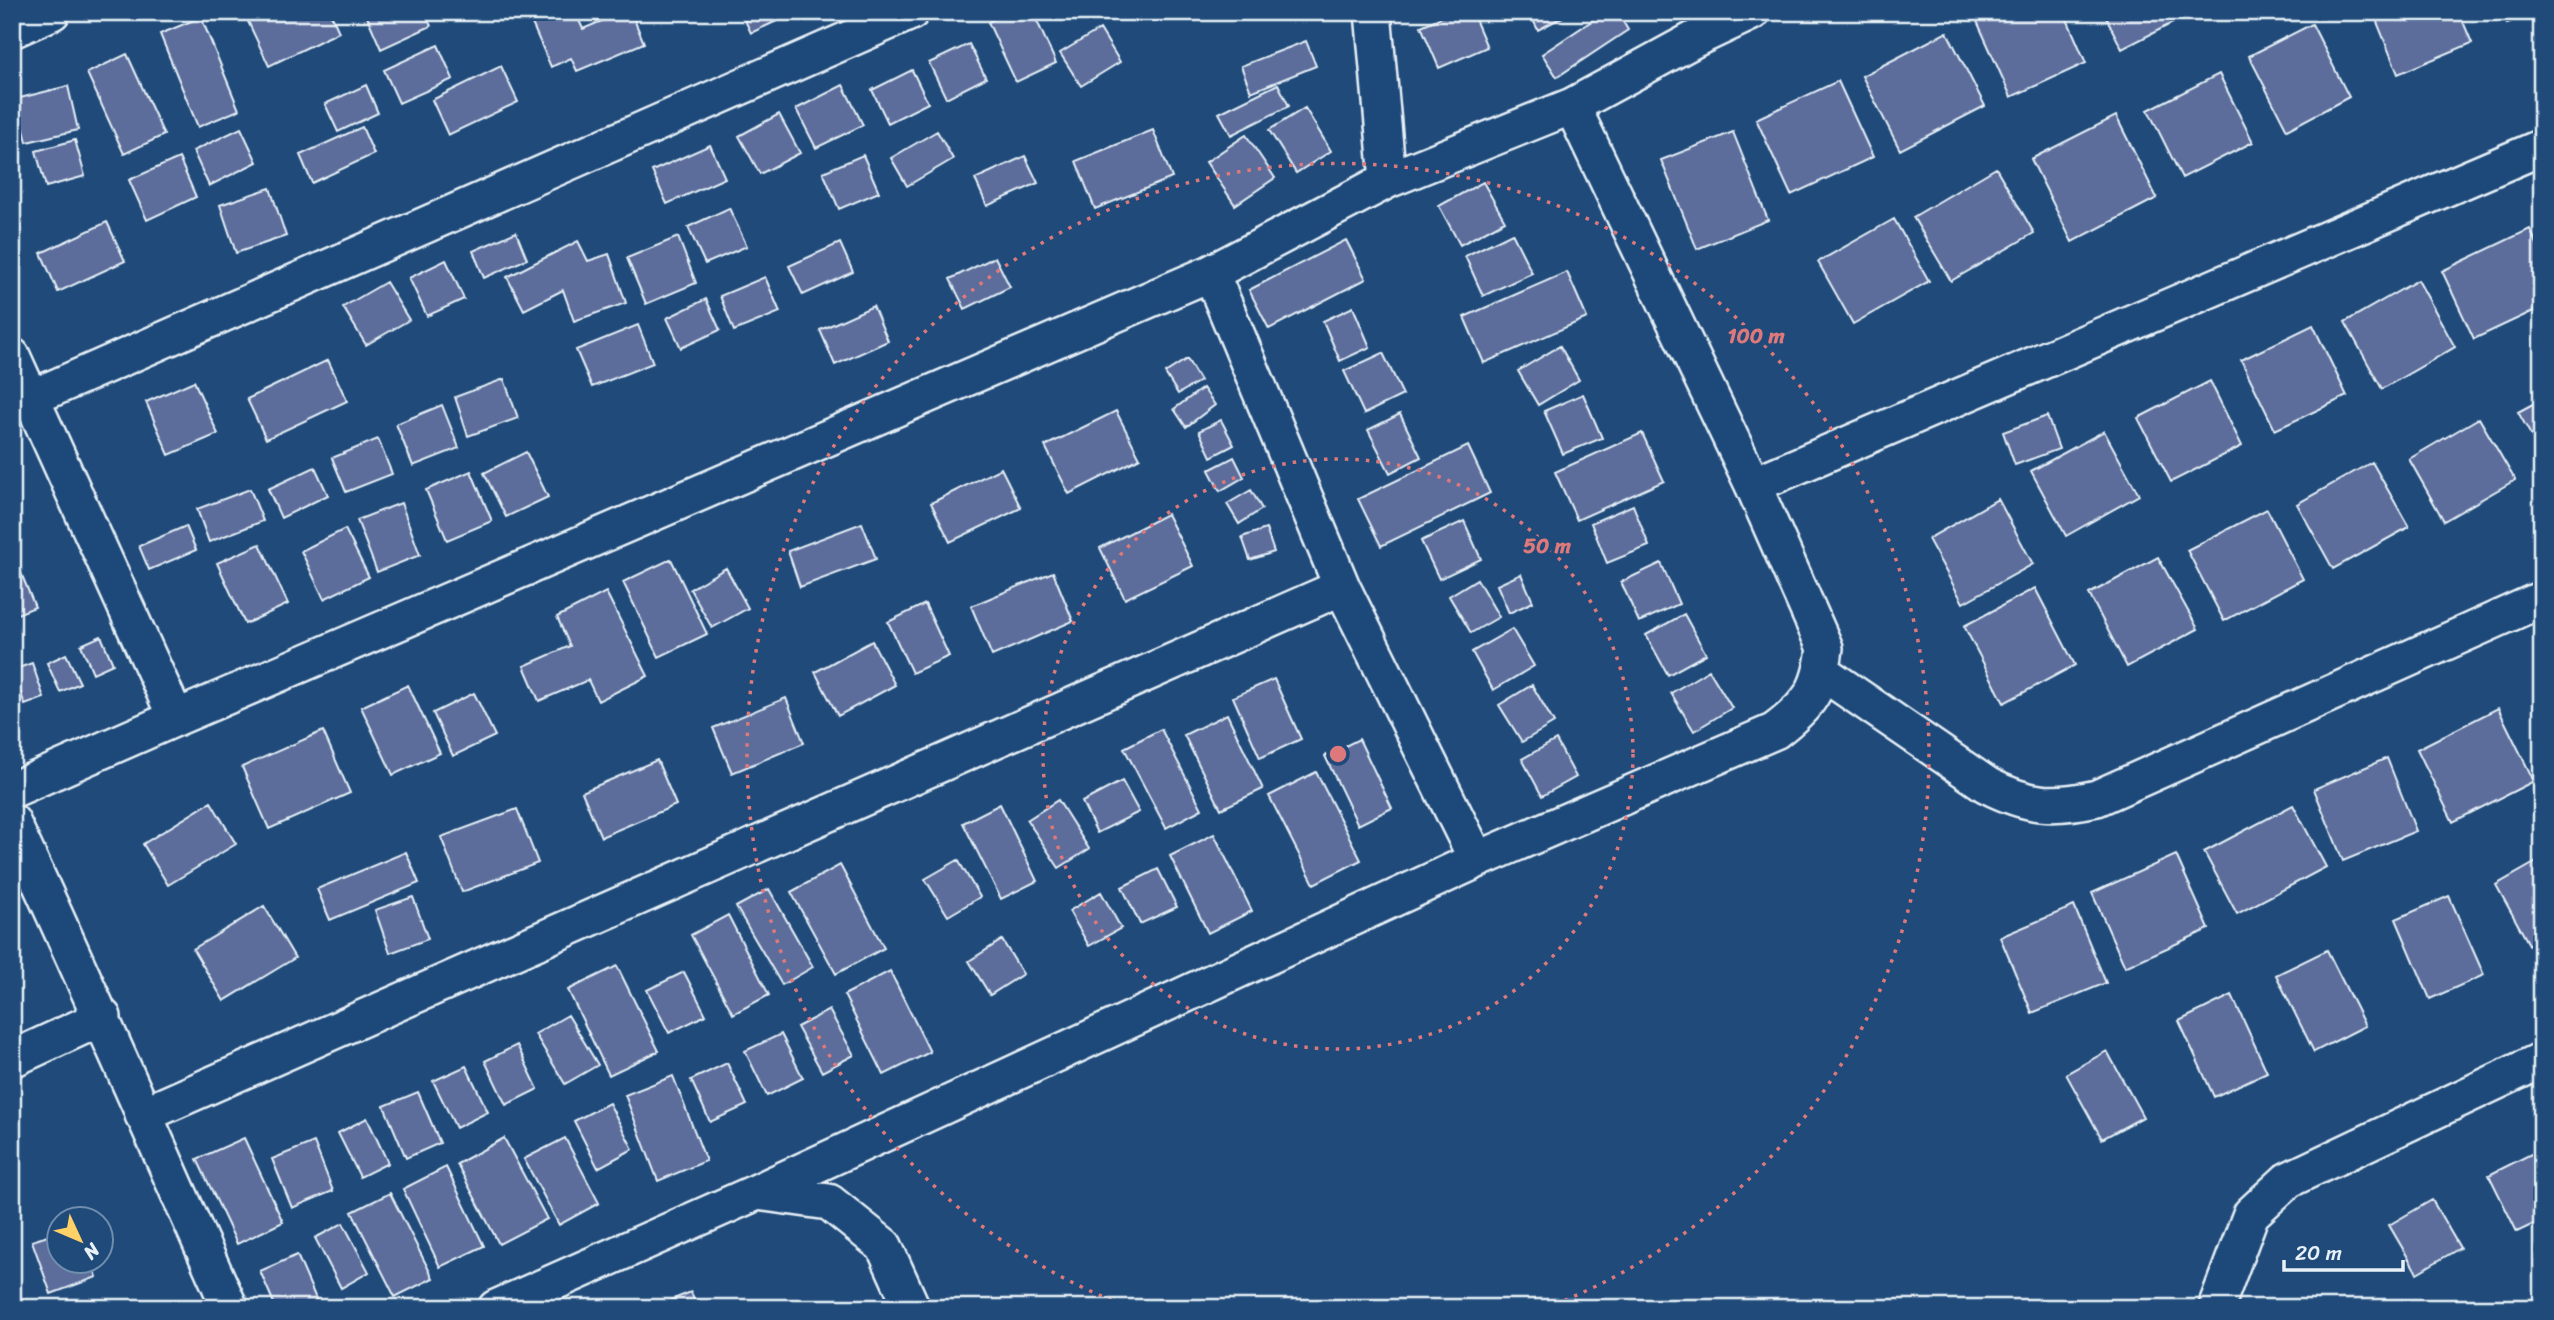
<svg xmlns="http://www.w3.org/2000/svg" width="2554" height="1320" font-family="Sriracha,sans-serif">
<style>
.building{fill:#5b6d9c;stroke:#e8f1f8;stroke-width:2}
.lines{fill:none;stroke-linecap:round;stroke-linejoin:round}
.street-casing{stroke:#e8f1f8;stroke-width:40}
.street{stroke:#1f4a7a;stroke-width:35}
.ring{fill:none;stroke:#dd787b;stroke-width:3.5;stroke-dasharray:3.5 7}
.centre{fill:#dd787b;stroke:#1f4a7a;stroke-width:3.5}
.ring-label{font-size:21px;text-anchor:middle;font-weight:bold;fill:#dd787b;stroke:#1f4a7a;stroke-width:7;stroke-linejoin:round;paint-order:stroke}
</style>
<rect width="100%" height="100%" fill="#1f4a7a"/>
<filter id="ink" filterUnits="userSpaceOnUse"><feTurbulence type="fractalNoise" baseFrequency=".0143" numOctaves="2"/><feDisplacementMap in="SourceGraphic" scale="14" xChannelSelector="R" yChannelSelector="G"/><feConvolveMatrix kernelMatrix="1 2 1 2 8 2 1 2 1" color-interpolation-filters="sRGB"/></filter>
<g filter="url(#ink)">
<path class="building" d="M330,12L339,32L269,66L244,13Z
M365,12H424L431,26L381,49Z
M527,12H575L583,29L623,12H631L644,43L577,71L571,58L551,67Z
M741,12H796L751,33Z
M1009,12H1033L1056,63L1016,82L988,22Z
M1209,12H1233V19L1208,16Z
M1453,12H1472L1487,47L1439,68L1421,26Z
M1529,12H1572L1538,30Z
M1605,12H1617L1628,30L1557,77L1542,54Z
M1990,12H2064L2086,63L2011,97L1976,19Z
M2103,12H2194L2122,49Z
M2373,12H2459L2472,43L2398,74Z
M2503,12H2540L2507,23Z
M201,17L239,110L198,127L160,34Z
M2312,24L2349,97L2287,130L2249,56Z
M1100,29L1120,62L1081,86L1060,53Z
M1947,32L1985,106L1900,150L1862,76Z
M1306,41L1316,66L1251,92L1241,66Z
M969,44L986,78L946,98L929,63Z
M438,45L453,79L399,103L384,70Z
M127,54L164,135L124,154L87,73Z
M501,66L518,102L448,135L432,100Z
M912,70L928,103L888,123L872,90Z
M2219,74L2253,142L2182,178L2148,110Z
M1838,81L1873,157L1791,195L1756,119Z
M1278,84L1289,106L1231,135L1219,113Z
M366,85L378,113L338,132L325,104Z
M843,85L863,125L816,148L796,109Z
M68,86L78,130L27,142L16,99Z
M1305,108L1331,151L1296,173L1269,130Z
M779,114L800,153L760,174L739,136Z
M2116,116L2157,198L2072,242L2031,159Z
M362,127L374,154L312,183L300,155Z
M241,128L257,162L209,186L193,151Z
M1153,130L1172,178L1095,209L1076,161Z
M937,131L953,159L907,186L891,158Z
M1733,132L1768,220L1697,249L1661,160Z
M1246,135L1275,178L1235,205L1206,162Z
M75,140L85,176L46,187L36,151Z
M710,145L725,178L667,204L652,171Z
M863,155L879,192L839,209L823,172Z
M1025,156L1038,183L987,206L975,179Z
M179,158L196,197L147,220L129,180Z
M1996,168L2034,233L1951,281L1913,217Z
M1483,182L1505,221L1460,245L1439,206Z
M270,188L286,236L236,253L220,205Z
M729,208L747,246L705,264L688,227Z
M1894,219L1929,281L1853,324L1818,262Z
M107,222L125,261L58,292L41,253Z
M2530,229L2542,255V307L2474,339L2442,271Z
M516,232L527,259L484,278L473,251Z
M1512,233L1532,273L1483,296L1465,256Z
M678,237L696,283L646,304L627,258Z
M1346,240L1366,279L1269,329L1249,290Z
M578,241L588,261L609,254L626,303L574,321L563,290L524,310L507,277Z
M840,243L853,272L803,295L789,266Z
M995,257L1010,287L965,309L950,279Z
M446,260L464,299L427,316L409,278Z
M1567,272L1587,318L1484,363L1464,317Z
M765,277L780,312L734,331L720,296Z
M2418,280L2455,347L2382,389L2345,322Z
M386,282L409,320L366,345L343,307Z
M706,299L720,330L681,348L667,318Z
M873,306L888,341L835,365L820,330Z
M1353,307L1370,347L1340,361L1323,321Z
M638,325L653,363L592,387L576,350Z
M2313,325L2347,396L2275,430L2241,360Z
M1560,346L1579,380L1538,405L1518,371Z
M1383,353L1403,395L1364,414L1344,371Z
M1187,359L1200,381L1178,394L1165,373Z
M328,360L347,401L266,439L247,399Z
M504,379L518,418L468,436L455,397Z
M194,381L218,434L169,455L146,402Z
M2210,381L2242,446L2171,482L2138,418Z
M1203,388L1215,405L1186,427L1174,409Z
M1583,394L1602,438L1563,454L1544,411Z
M2542,399V455L2518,412Z
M442,405L459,448L413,466L396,424Z
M1116,411L1140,458L1069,494L1045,446Z
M1400,414L1421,457L1390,473L1368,430Z
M2047,416L2059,449L2015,465L2003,432Z
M2479,418L2515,480L2444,521L2409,459Z
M1221,420L1234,445L1211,457L1199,431Z
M2104,431L2139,495L2066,536L2031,471Z
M1642,433L1664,481L1577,520L1555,472Z
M378,439L392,474L346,492L332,458Z
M1468,446L1490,493L1381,546L1358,499Z
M526,452L548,497L506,517L484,473Z
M1234,457L1244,477L1220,491L1209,470Z
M2372,462L2409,527L2333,569L2297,504Z
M315,467L328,495L281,518L268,489Z
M1001,468L1021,508L950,542L931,503Z
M471,471L492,521L447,540L426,490Z
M250,489L263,521L209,542L197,509Z
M1251,490L1262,509L1239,524L1227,504Z
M1998,499L2033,564L1963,603L1928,539Z
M401,503L420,555L377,572L357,520Z
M1633,505L1649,546L1607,563L1591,523Z
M2267,509L2303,579L2224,621L2187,550Z
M1167,514L1193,566L1125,599L1100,548Z
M1464,521L1481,559L1439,579L1421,541Z
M862,523L876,559L800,587L788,551Z
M186,526L196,550L149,570L139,546Z
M345,529L369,577L324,599L301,551Z
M1266,529L1274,552L1250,560L1242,537Z
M260,544L288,604L245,624L217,563Z
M12,551L35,607L12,616Z
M2158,557L2198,629L2127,667L2089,594Z
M671,559L707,634L659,657L623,582Z
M1661,563L1679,604L1639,622L1621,582Z
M726,568L748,608L712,628L690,589Z
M1053,572L1073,621L992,656L971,606Z
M1521,574L1533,602L1509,613L1497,585Z
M1477,579L1499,617L1471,633L1449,596Z
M2035,588L2075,665L2004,703L1964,626Z
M606,592L648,676L598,701L588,680L539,701L524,666L570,646L557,617Z
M925,604L949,656L912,673L888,622Z
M1684,614L1706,654L1668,675L1646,635Z
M1512,629L1534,666L1493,690L1472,652Z
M101,636L113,664L93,673L81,645Z
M872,641L895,685L838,716L815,672Z
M66,654L80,683L60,692L47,663Z
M32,663L44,698L25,705L13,670Z
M1709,670L1732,708L1694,731L1671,693Z
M1274,679L1301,739L1260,758L1233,697Z
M408,685L440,753L393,775L361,707Z
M1532,685L1554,723L1522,742L1499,705Z
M2542,692V709L2535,695Z
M474,693L495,736L453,756L433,713Z
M12,698L18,710L12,713Z
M786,698L804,743L732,773L713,728Z
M2498,708L2534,781L2453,822L2417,749Z
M1227,714L1263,789L1221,809L1184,735Z
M1161,729L1202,809L1166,828L1124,748Z
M323,731L350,793L269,829L242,767Z
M1359,739L1392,808L1358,825L1325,756Z
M1556,740L1576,777L1542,796L1522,759Z
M2387,758L2416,831L2343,861L2314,789Z
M657,760L676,805L601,837L582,792Z
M1316,772L1361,860L1314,884L1269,796Z
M1122,781L1139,812L1097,833L1082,802Z
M1058,800L1089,849L1059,868L1027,820Z
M211,802L236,844L168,885L143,844Z
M1000,804L1037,881L1001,899L963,823Z
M2293,805L2326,867L2237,914L2204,852Z
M517,809L538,863L462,892L441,837Z
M1214,834L1252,911L1208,933L1170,856Z
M406,852L419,883L330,920L317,889Z
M2176,855L2209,929L2125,967L2092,893Z
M958,860L980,897L948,916L925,879Z
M2538,861L2542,868V953L2536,957L2496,885Z
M840,865L884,948L836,974L791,892Z
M1158,869L1177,907L1140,924L1122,887Z
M769,889L813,967L782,985L736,907Z
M1101,892L1121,928L1089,946L1069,911Z
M2449,896L2484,975L2430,999L2396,919Z
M413,897L428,939L390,953L375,910Z
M264,906L295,958L224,1001L193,949Z
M2074,906L2106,983L2032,1013L2000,937Z
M728,915L769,995L733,1014L691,935Z
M1002,940L1023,974L990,995L969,961Z
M2327,950L2365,1026L2314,1052L2276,975Z
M617,966L659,1051L609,1075L568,990Z
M890,971L930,1052L884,1075L844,995Z
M684,972L706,1015L669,1033L647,990Z
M2232,995L2267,1072L2214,1097L2179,1021Z
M829,1010L854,1055L822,1072L797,1027Z
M568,1015L598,1065L565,1084L535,1034Z
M781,1034L803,1078L767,1096L745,1051Z
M517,1045L538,1089L506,1105L485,1061Z
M2107,1051L2143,1117L2102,1139L2066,1074Z
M727,1063L747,1105L710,1122L691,1080Z
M466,1066L488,1112L456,1128L433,1081Z
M673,1076L706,1161L658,1181L625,1095Z
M418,1092L440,1143L406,1158L384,1106Z
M609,1103L633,1149L598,1168L574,1121Z
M367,1118L388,1163L360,1177L338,1133Z
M244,1138L283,1222L237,1244L197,1159Z
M504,1138L547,1219L499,1244L457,1164Z
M565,1138L599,1203L559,1225L524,1159Z
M314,1142L333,1191L292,1208L272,1159Z
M2537,1151L2542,1160V1220L2517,1232L2489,1175Z
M446,1167L484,1246L440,1267L403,1189Z
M390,1193L433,1278L395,1297L352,1212Z
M2432,1200L2460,1248L2417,1273L2389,1225Z
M343,1223L369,1272L341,1288L315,1238Z
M60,1232V1260H91L97,1277L51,1294L32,1241Z
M297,1255L320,1308H276L260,1271Z
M691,1292L697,1308H651Z"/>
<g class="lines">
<defs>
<path id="street" d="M1373,12L1388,180
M12,30L52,12
M12,356L176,718L12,790
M31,398L911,12
M1753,485L2542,147
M1822,672L1987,785C2028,806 2052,808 2097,798L2542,599
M176,718L1211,273L1388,180L1572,106L1695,39L1752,12
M12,822C87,983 157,1146 230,1308
M1477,860L1775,731C1809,705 1820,691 1825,648L1753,485L1572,106
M12,1059L103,1017
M143,1115L1342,587
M757,1192L829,1202L884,1246L912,1308
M496,1308L757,1192L1477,860L1342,587L1211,273
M2219,1308L2218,1302L2251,1214L2288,1180L2542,1060"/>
</defs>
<use href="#street" class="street-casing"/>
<use href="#street" class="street"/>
</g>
</g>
<g class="ring">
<circle cx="1338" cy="754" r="295"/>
<path d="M1131 1308A591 591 0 1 1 1545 1308"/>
</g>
<circle cx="1338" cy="754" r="10" class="centre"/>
<g class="ring-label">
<text x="1756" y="343">100 m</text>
<text x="1547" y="553">50 m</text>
</g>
<rect width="2554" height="1320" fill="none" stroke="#1f4a7a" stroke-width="42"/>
<rect x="21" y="21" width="2512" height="1278" fill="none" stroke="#e8f1f8" stroke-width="2.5" filter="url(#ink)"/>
<g transform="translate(80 1240) rotate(134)"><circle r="33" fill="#1f4a7a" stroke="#6f8dac" stroke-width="2"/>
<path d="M0-5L12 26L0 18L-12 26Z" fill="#ffd166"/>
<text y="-10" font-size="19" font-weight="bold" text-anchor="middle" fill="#e8f1f8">N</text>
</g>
<path d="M2284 1260v10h119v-10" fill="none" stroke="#e8f1f8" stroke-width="3.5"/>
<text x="2295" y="1260" font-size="21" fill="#e8f1f8" stroke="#1f4a7a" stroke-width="5" paint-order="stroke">20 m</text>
</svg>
